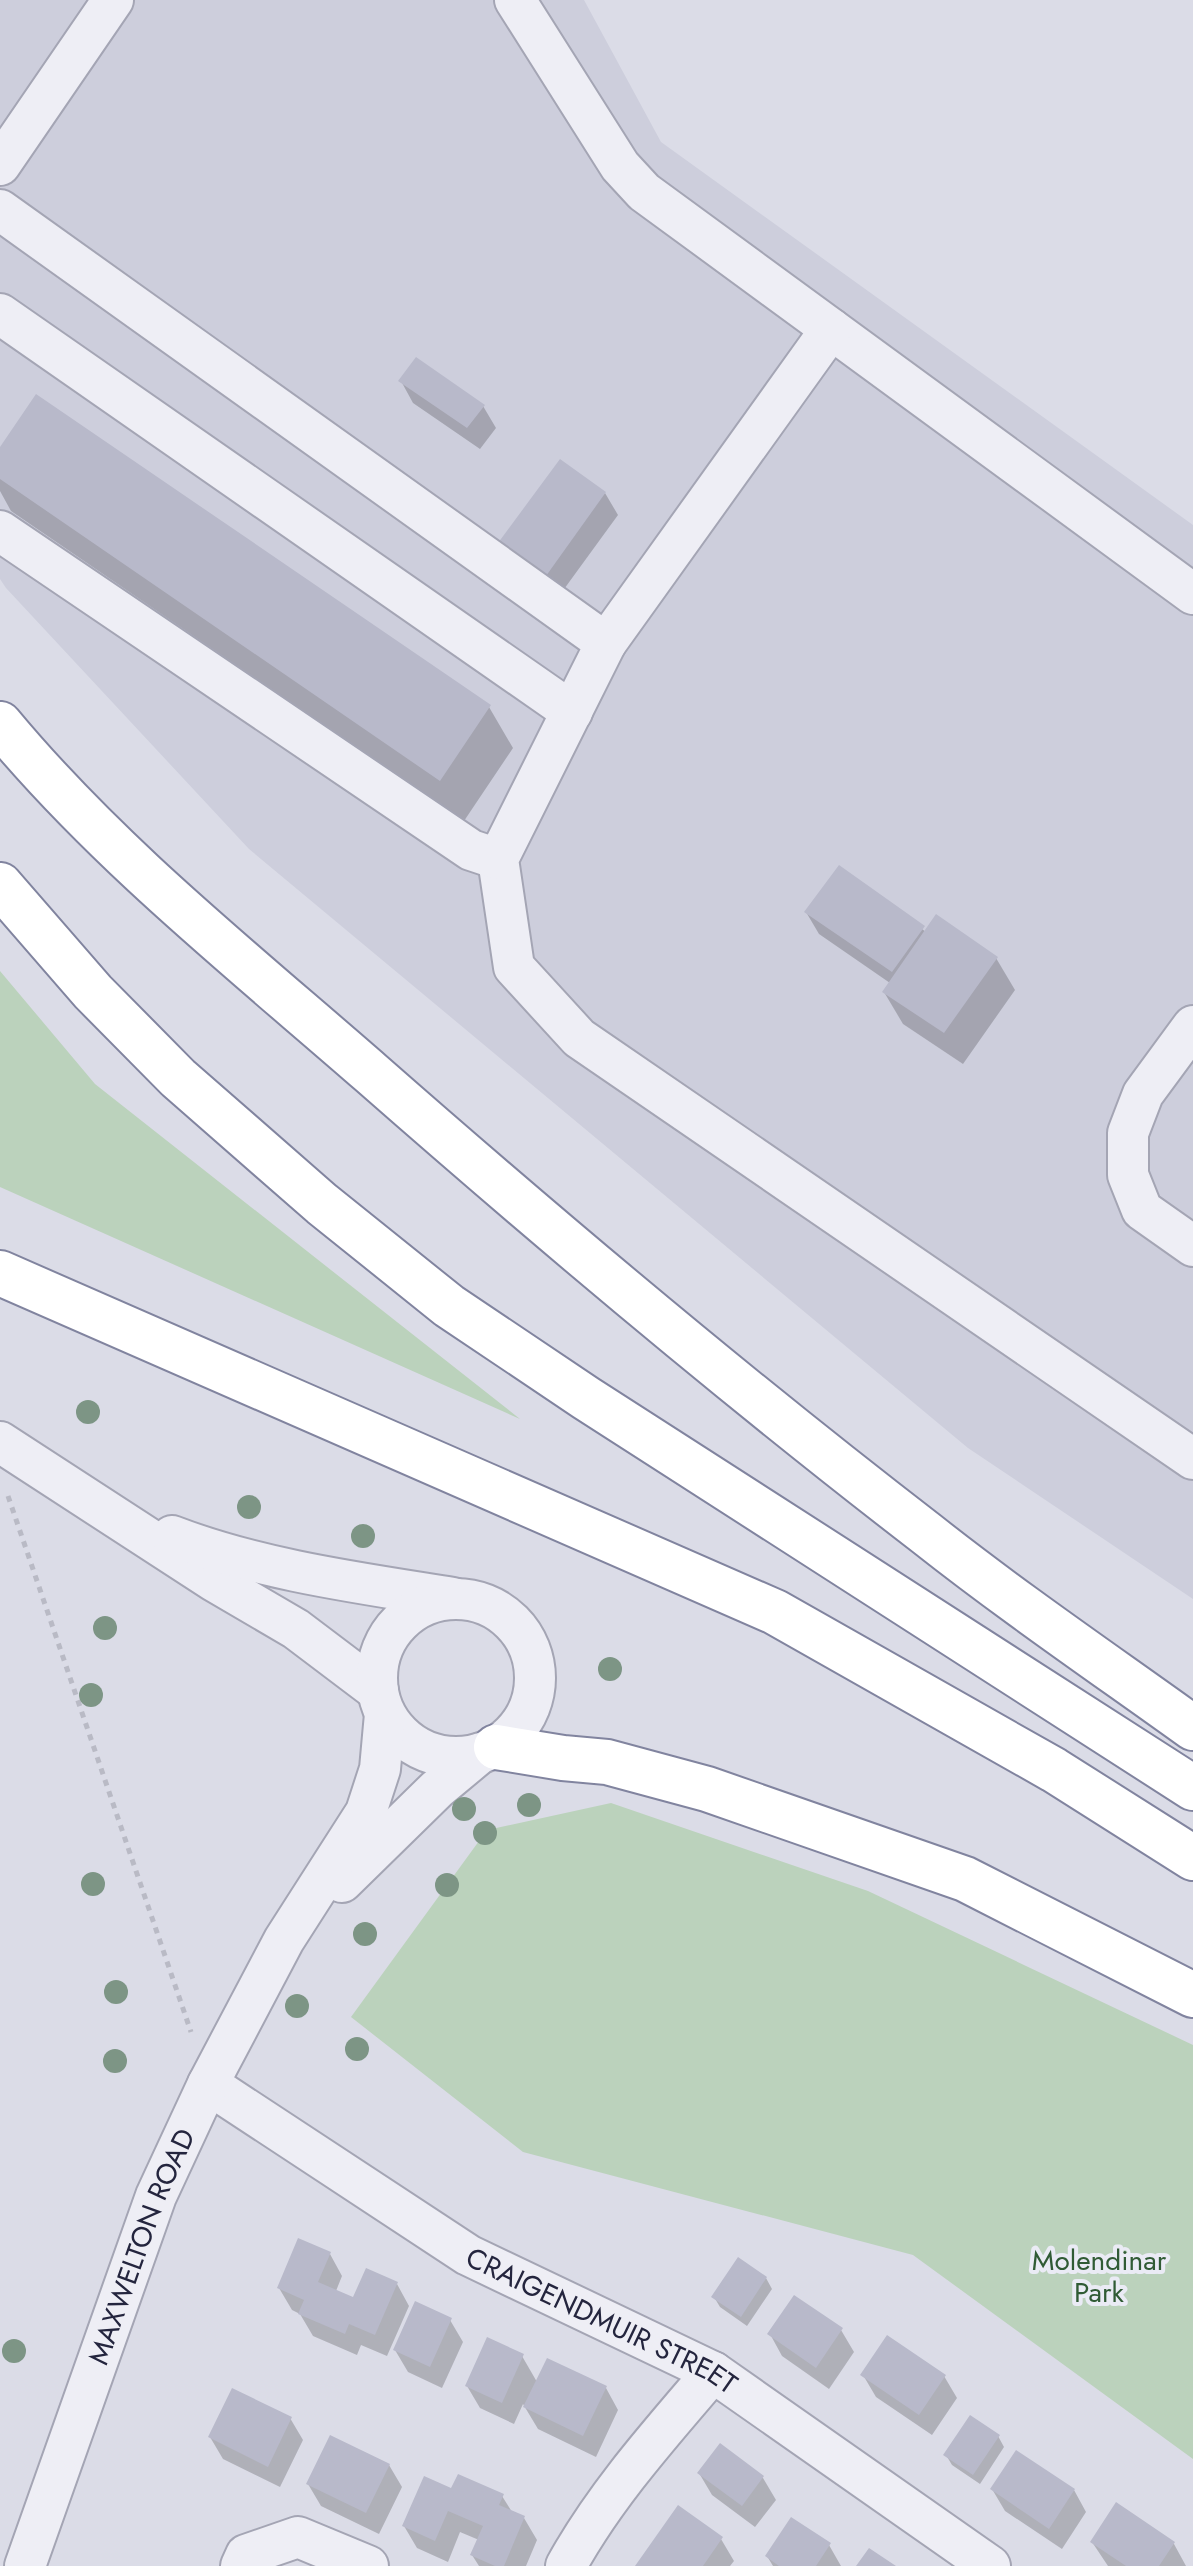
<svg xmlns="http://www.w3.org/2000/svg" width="1193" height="2566" font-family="Jost,sans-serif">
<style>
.built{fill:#cdcedc}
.green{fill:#bbd2bc}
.shadow{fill:#0003}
.building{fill:#b8b9ca}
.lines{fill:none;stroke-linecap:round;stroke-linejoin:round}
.minor-casing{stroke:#a4a5b4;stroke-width:44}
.highway-casing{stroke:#81849f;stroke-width:48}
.path{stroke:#b9bac5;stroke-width:5;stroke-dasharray:6 6;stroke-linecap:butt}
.minor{stroke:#eeeef5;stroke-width:40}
.highway{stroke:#fff;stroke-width:44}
.tree{fill:#7d9585}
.labels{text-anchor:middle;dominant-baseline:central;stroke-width:8;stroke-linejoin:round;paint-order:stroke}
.street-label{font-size:28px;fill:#24253e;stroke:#eaebf5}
.park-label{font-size:28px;fill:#305b35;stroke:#eaebf5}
</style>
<rect width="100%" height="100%" fill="#dbdce7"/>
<path class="built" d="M0,0H584L661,142L1193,525V1599L968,1448L249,849L6,588L0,579Z"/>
<path class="green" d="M0,971L95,1084L520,1419L0,1187Z
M611,1803L868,1891L1193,2045V2459L913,2255L523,2152L351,2017L487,1830Z"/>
<path class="shadow" d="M401,381L483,406L496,428L480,449L413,403Z
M0,450L489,707L513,748L464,821L11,511L0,491Z
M605,493L618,515L559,596L513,566Z
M840,868L926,932L996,958L1015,990L963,1064L903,1024L884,992L890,983L819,934L806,912Z
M330,2254L342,2276L336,2291L354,2299L397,2284L409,2306L387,2356L361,2345L357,2355L313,2336L300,2314L292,2310L279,2288Z
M766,2278L772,2289L747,2326L720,2307L714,2297Z
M450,2320L463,2342L442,2388L408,2372L395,2350Z
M841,2330L854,2352L829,2389L782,2356L770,2334Z
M522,2356L537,2382L606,2388L618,2410L596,2457L538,2429L523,2404L514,2424L480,2408L467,2386Z
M863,2375L944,2376L957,2398L932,2435L876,2397Z
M290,2418L303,2440L280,2487L223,2459L210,2437Z
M998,2436L1004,2447L980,2484L952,2465L946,2455Z
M720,2445L763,2478L776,2500L755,2527L712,2495L699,2473Z
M389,2465L402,2487L379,2534L321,2506L308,2484Z
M992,2489L1074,2490L1086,2512L1062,2549L1005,2511Z
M452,2491L502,2496L512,2512L524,2518L537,2540L526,2566H479L472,2555L479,2540L460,2532L448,2562L417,2548L404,2526Z
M721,2539L734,2561L730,2566H638Z
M1092,2542L1174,2544L1186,2566H1108Z
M829,2545L841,2566H773L767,2556Z"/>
<path class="building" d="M416,357L485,405L467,428L398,381Z
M36,394L491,705L440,781L0,479V447Z
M560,459L606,492L546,576L498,543Z
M839,865L925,926L892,972L804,912Z
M936,914L998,957L944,1033L882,992Z
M298,2238L331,2252L318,2282L353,2297L366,2268L398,2282L375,2335L349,2324L345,2334L298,2314L304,2300L277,2288Z
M738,2257L767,2277L741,2317L711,2297Z
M794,2295L843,2328L816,2368L767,2334Z
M415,2301L452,2318L430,2367L393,2350Z
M887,2335L946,2375L919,2415L860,2375Z
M487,2337L524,2354L502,2403L465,2386Z
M547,2358L607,2386L583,2436L523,2407Z
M232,2388L292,2417L268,2467L208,2437Z
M970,2415L1000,2435L973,2475L943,2455Z
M330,2435L390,2464L366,2513L306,2484Z
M720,2443L764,2476L742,2506L697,2473Z
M1016,2450L1075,2489L1049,2529L990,2489Z
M458,2474L504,2494L499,2505L525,2516L504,2566H495L470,2555L483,2526L448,2511L435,2541L402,2526L424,2476L451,2488Z
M1116,2502L1175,2542L1159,2566H1126L1090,2542Z
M678,2505L723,2537L703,2566H635Z
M791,2517L831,2543L816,2566H779L765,2556Z
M869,2548L896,2566H856Z"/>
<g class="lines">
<defs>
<g id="minor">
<path d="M515,0L620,166L644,192L1193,594"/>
<path d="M0,165L113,0"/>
<path d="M0,210L606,643L498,859L514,967L579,1038L1193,1459"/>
<path d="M0,314L572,712"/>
<path d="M0,531L471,850L498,859"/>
<path d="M606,643L831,329"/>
<path d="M1193,1026L1143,1094L1128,1133V1175L1142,1210L1193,1246"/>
<path d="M0,1442L214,1581L296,1629L378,1691"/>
<path d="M172,1536C261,1570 359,1583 453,1598"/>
<circle cx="456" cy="1678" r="79"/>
<path d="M342,1882L437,1789L479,1754"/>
<path id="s1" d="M208,2084L468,2255L713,2372L990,2566"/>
<path id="s2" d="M25,2566L156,2196L208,2084L284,1940L366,1812L380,1769L385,1714"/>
<path d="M241,2566L246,2555L298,2537L368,2566"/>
<path d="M566,2566C605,2495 661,2433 713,2372"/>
</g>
<path id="highway" d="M0,724C108,854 244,962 371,1073C552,1232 736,1387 927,1534C1013,1602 1104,1664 1193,1728
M0,885L93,992L178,1078L322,1204L449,1306L586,1398L1193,1788
M0,1273L775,1612L1054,1770L1193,1858
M496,1747L563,1758L607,1762L707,1789L965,1879L1193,1995"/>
</defs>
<use href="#minor" class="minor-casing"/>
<use href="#highway" class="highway-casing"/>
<path class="path" d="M8,1496L191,2032"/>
<use href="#minor" class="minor"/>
<use href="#highway" class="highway"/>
</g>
<g class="tree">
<circle cx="88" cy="1412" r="12"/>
<circle cx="249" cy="1507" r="12"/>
<circle cx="363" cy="1536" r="12"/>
<circle cx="105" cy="1628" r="12"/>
<circle cx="610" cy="1669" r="12"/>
<circle cx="91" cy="1695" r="12"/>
<circle cx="529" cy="1805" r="12"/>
<circle cx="464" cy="1809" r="12"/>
<circle cx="485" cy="1833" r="12"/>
<circle cx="93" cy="1884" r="12"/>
<circle cx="447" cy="1885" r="12"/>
<circle cx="365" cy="1934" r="12"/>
<circle cx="116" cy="1992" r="12"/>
<circle cx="297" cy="2006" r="12"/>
<circle cx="357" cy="2049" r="12"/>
<circle cx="115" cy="2061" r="12"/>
<circle cx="14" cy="2351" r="12"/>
</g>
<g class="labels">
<g class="street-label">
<text stroke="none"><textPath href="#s2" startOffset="340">MAXWELTON ROAD</textPath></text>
<text stroke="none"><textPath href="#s1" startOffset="460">CRAIGENDMUIR STREET</textPath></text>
</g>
<g class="park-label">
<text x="1099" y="2260">Molendinar<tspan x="1099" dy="32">Park</tspan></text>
</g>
</g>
</svg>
